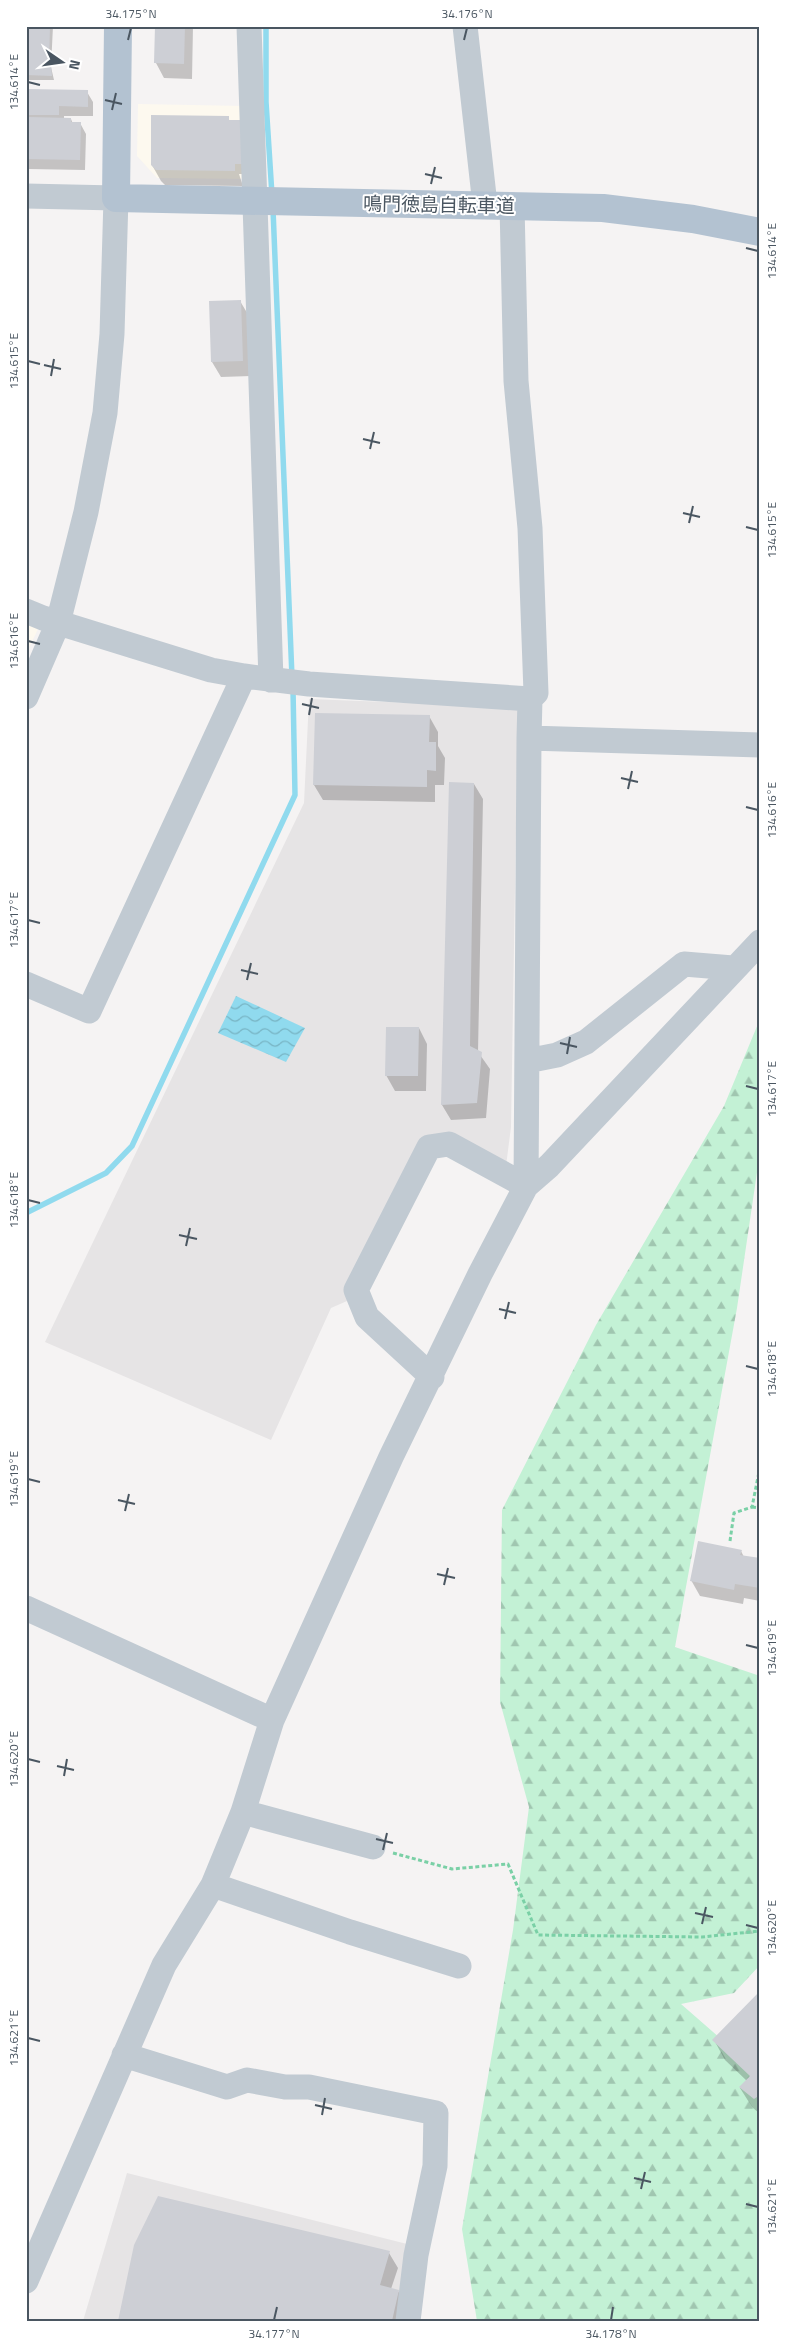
<svg xmlns="http://www.w3.org/2000/svg" width="786" height="2347" font-family="'Titillium Web','Noto Sans JP',sans-serif">
<style>
.commercial{fill:#fdf9ef}
.education{fill:#e6e4e5}
.forest{fill:url(#forest-firs)}
.water{fill:url(#water-waves)}
.shadow{fill:#0003}
.lines{fill:none;stroke-linecap:round;stroke-linejoin:round}
.stream{stroke:#90daee;stroke-width:5.5}
.building{fill:#cdcfd5}
.path{stroke:#7ad0a6;stroke-width:3;stroke-dasharray:4 2.5;stroke-linecap:butt}
.minor{stroke:#c1cad2;stroke-width:25}
.major{stroke:#b3c2d1;stroke-width:28}
.ticks{fill:none;stroke:#4a5661;stroke-width:2}
.labels{text-anchor:middle;dominant-baseline:central;stroke-width:4;stroke-linejoin:round;paint-order:stroke}
.street-label{font-size:19px;fill:#4a5661;stroke:#fff}
.neatline{fill:none;stroke:#4a5661;stroke-width:2}
.ticks-label{font-size:12px;text-anchor:middle;fill:#4a5661}
</style>
<defs>
<pattern id="forest-firs" width="22" height="20" patternUnits="userSpaceOnUse" patternTransform="scale(1.25)"><rect width="22" height="20" fill="#c3f1d5"/><path d="M5 1l3.5 6h-7zM16 11l3.5 6h-7z" fill="#a0c6b0"/></pattern>
<pattern id="water-waves" width="16" height="10" patternUnits="userSpaceOnUse" patternTransform="scale(1.25)"><rect width="16" height="10" fill="#90daee"/><path d="M0 5q4-4 8 0t8 0" fill="none" stroke="#78b4c4"/></pattern>
</defs>
<rect width="100%" height="100%" fill="#f5f3f3"/>
<path class="commercial" d="M138,104L245,106L248,179L157,178L137,156Z
M26,621L39,627L26,654Z"/>
<path class="education" d="M309,699L518,707L511,1127L506,1166L447,1137L347,1301L331,1308L271,1440L45,1342L304,803Z
M127,2173L411,2245L401,2321H83Z"/>
<path class="forest" d="M760,1019V1152L737,1308L675,1647L760,1676V1965L734,1993L681,2004L760,2073V2321H477L462,2229L513,1930L529,1807L500,1702L502,1510L596,1325L724,1106Z"/>
<path class="water" d="M236,996L305,1028L286,1062L218,1033Z"/>
<path class="shadow" d="M26,26H53L51,67L54,80H28L26,77Z
M156,26H193L192,79L164,78L156,63Z
M26,90L87,92L93,102V116H64V119H71L73,124L80,123L86,134L85,170L29,169L26,164V123H30L26,116Z
M228,117L251,174H239L243,186L165,185L161,181L152,165Z
M240,301L249,316L251,376L221,377L212,362Z
M316,714L429,716L438,732V746L445,758L444,785H435V802L323,800L314,785Z
M450,784H474L483,799L478,1052L490,1069L486,1118L451,1120L442,1105Z
M419,1028L427,1044L426,1091H395L386,1075Z
M741,1551L744,1557L760,1560V1601L744,1598L743,1604L700,1596L691,1580Z
M760,1993V2114L752,2107L740,2088L747,2081L725,2060L714,2040Z
M389,2253L398,2268L391,2289L398,2291L407,2306L404,2321H119Z"/>
<g class="lines">
<path class="stream" d="M266,26V102L272,195
M273,209L292,677
M26,1213L106,1173L132,1146L295,795L293,689"/>
</g>
<path class="building" d="M26,26H50L49,65H51L52,76L26,75Z
M155,26H185L184,64L154,63Z
M26,89L88,90V107L59,106V115H26Z
M151,115L229,116V120H240L246,164H235V171L156,170L151,165Z
M28,117L71,118V122H81L80,160L26,159Z
M241,300L243,361L211,362L209,301Z
M315,713L430,715L429,742H436V771L427,770V787L313,785Z
M449,782L474,783L470,1046L482,1052L477,1103L441,1105Z
M386,1027H419L418,1076H385Z
M698,1541L742,1550L740,1555L760,1558V1588L735,1584L734,1590L690,1581Z
M760,1991V2095L754,2099L739,2087L750,2076L712,2040Z
M158,2196L390,2251L380,2285L399,2290L392,2321H118L134,2245Z"/>
<g class="lines">
<path class="path" d="M752,1507L760,1508
M730,1541L734,1513L752,1507L760,1467
M393,1853L452,1869L508,1864L538,1935L702,1937L760,1931"/>
<path class="minor" d="M249,26L271,680
M465,26L485,205
M26,196L116,198L112,334L105,413L86,512L58,623L26,697
M512,205L516,381L530,528L536,693L530,699L529,738L526,1186
M26,611L43,618L211,670L244,676L309,684L530,699
M529,738L760,745
M26,984L89,1011L244,676
M527,1061L557,1055L586,1042L684,964L733,968
M432,1377L367,1317L356,1290L429,1147L449,1144L526,1186
M26,1608L272,1720
M243,1812L373,1847
M213,1885L350,1932L459,1966
M124,2055L227,2087L247,2080L285,2087H309L436,2113L435,2166L416,2255L408,2321
M26,2281L164,1965L213,1885L243,1812L272,1720L391,1457L480,1274L526,1186L549,1166L760,942"/>
<path class="major" d="M118,26L116,198L603,208L693,219L760,232"/>
</g>
<path class="ticks" d="M128,40L131,28M464,40L467,28M28,82L40,85M105,100L122,104M112,110L116,93M425,174L442,178M431,184L435,167M746,248L758,251M28,361L40,364M44,365L61,369M51,376L54,359M363,439L380,443M370,449L374,432M683,513L700,517M689,523L693,506M746,527L758,530M28,641L40,644M302,704L319,708M309,715L312,698M621,778L638,782M628,789L632,771M746,807L758,810M28,920L40,923M241,970L258,974M247,980L251,963M560,1043L577,1047M567,1054L570,1037M746,1086L758,1089M28,1200L40,1203M179,1235L197,1239M186,1246L190,1228M499,1309L516,1313M505,1319L509,1302M746,1366L758,1369M28,1479L40,1482M118,1500L135,1504M125,1511L129,1494M437,1574L455,1578M444,1585L448,1568M746,1645L758,1648M28,1759L40,1762M57,1766L74,1770M64,1776L67,1759M376,1839L393,1843M383,1850L387,1833M695,1913L713,1917M702,1924L706,1907M746,1925L758,1928M28,2038L40,2041M315,2105L332,2109M322,2115L325,2098M634,2178L651,2182M641,2189L645,2172M746,2204L758,2207M274,2320L277,2307M611,2320L613,2307"/>
<g class="labels">
<g class="street-label">
<text transform="translate(439 204) rotate(1)">鳴門徳島自転車道</text>
</g>
</g>
<rect width="786" height="2347" fill="none" stroke="#ffffff" stroke-width="55"/>
<g transform="translate(62 62) rotate(103)" stroke="#ffffff" stroke-width="4" paint-order="stroke">
<path d="M0-4L9 19L0 12L-9 19Z" fill="#4a5661"/>
<text y="-8" font-size="14" font-weight="bold" text-anchor="middle" fill="#4a5661">N</text>
</g>
<rect x="28" y="28" width="730" height="2292" class="neatline"/>
<g class="ticks-label">
<text x="131" y="18">34.175°N</text>
<text x="467" y="18">34.176°N</text>
<text transform="translate(14 82) rotate(-90)" y="4">134.614°E</text>
<text transform="translate(772 251) rotate(-90)" y="4">134.614°E</text>
<text transform="translate(14 361) rotate(-90)" y="4">134.615°E</text>
<text transform="translate(772 530) rotate(-90)" y="4">134.615°E</text>
<text transform="translate(14 641) rotate(-90)" y="4">134.616°E</text>
<text transform="translate(772 810) rotate(-90)" y="4">134.616°E</text>
<text transform="translate(14 920) rotate(-90)" y="4">134.617°E</text>
<text transform="translate(772 1089) rotate(-90)" y="4">134.617°E</text>
<text transform="translate(14 1200) rotate(-90)" y="4">134.618°E</text>
<text transform="translate(772 1369) rotate(-90)" y="4">134.618°E</text>
<text transform="translate(14 1479) rotate(-90)" y="4">134.619°E</text>
<text transform="translate(772 1648) rotate(-90)" y="4">134.619°E</text>
<text transform="translate(14 1759) rotate(-90)" y="4">134.620°E</text>
<text transform="translate(772 1928) rotate(-90)" y="4">134.620°E</text>
<text transform="translate(14 2038) rotate(-90)" y="4">134.621°E</text>
<text transform="translate(772 2207) rotate(-90)" y="4">134.621°E</text>
<text x="274" y="2338">34.177°N</text>
<text x="611" y="2338">34.178°N</text>
</g>
</svg>
